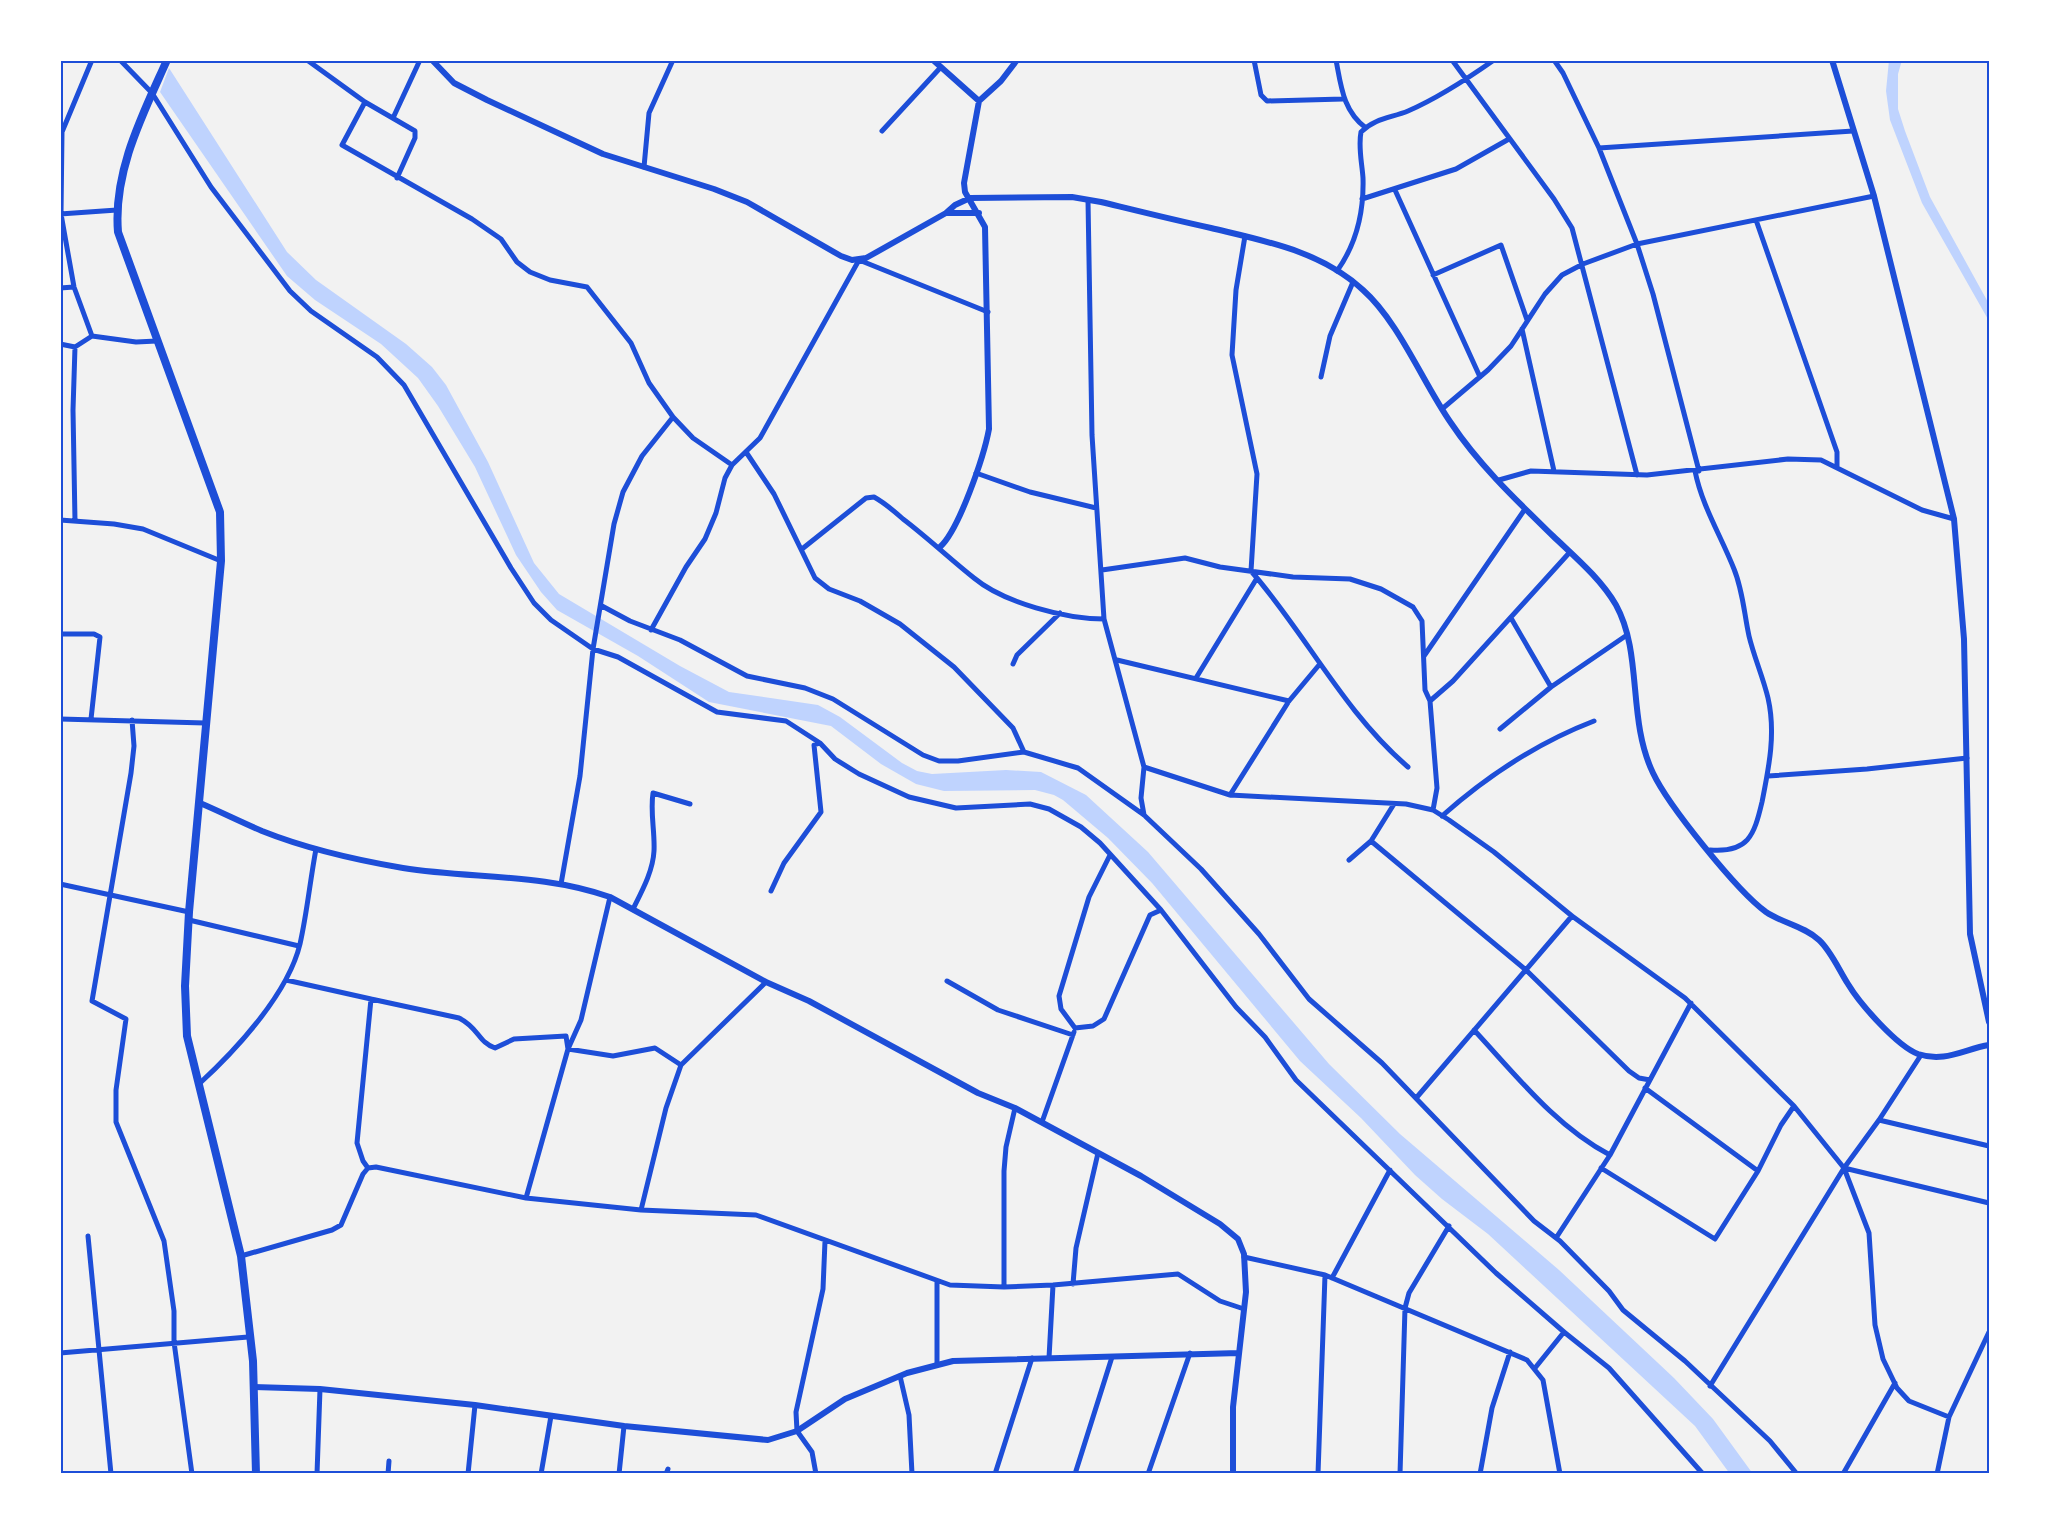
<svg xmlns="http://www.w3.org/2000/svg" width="2049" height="1534" font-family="'Nunito Sans',sans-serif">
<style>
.water{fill:#bfd3fe}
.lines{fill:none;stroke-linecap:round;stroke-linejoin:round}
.minor{stroke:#1d4ed8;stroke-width:5}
.tertiary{stroke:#1d4ed8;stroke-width:6}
.secondary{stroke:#1d4ed8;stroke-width:8}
.neatline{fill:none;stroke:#1d4ed8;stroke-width:2}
</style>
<rect width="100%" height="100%" fill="#f2f2f2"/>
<path class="water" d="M1889,60H1902L1898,74V109L1905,131L1930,197L1989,304V321L1922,203L1890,120L1886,91Z
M169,68L287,252L316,280L406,344L432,367L446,385L488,462L534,563L559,594L680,666L729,692L818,705L840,717L902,763L917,771L932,774L1006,770L1041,772L1086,795L1148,852L1329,1064L1400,1134L1559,1270L1674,1378L1713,1419L1753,1474H1730L1695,1426L1488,1234L1442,1199L1415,1175L1361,1118L1300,1061L1152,883L1108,838L1063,800L1054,795L1035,790L944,791L916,784L881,764L831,726L709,702L638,656L557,610L541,592L516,555L475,467L438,406L418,378L381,344L315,300L287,276L160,92Z"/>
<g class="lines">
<path class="minor" d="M120,60L152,93L211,187L290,291L311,311L377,357L404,385L511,568L534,603L551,620L593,649L618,657L717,712L786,721L820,743L835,759L859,774L909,797L956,808L1030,804L1049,809L1081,827L1100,843L1161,910L1236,1007L1265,1037L1296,1080L1496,1273L1564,1332
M307,60L365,102L415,131V138L397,178
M1254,60L1261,95L1267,101L1343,99
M1336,60C1341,86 1343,111 1366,128
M1452,60L1554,199L1572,228L1637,475
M1554,60L1563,73L1599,148L1637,244L1653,294L1699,471
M365,102L342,145L472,219L501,239L517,262L530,272L550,280L587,287L631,343L649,383L673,417L693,438L732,465
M393,118L420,60
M882,131L941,67
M1599,148L1853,131
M644,167L649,113L673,60
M1395,190L1480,377
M1362,199L1456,169L1509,139
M1088,200L1092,435L1104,619L1144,767L1141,798L1144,815
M60,214L117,210
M1756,220L1837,452V466
M1245,236L1236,290L1232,355L1257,474L1251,571C1306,634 1343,711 1408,767
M1337,271C1357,243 1364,213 1363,178C1362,163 1358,147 1361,132C1375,118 1391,118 1408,111C1438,98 1467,79 1494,60
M1433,275L1501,245L1527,320
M60,288L74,287
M1522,329L1554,471
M92,336L74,287L61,214L62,132L92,60
M60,344L75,347
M1321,377L1330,336L1353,282
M1442,409L1488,370L1511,346L1545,294L1562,275L1583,264L1637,244L1874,196
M746,452L774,494L815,578L829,589L860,601L900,624L954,667L1013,728L1024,752
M1695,471C1702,506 1721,536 1734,569C1743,591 1744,613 1749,636C1754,657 1763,677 1768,698C1776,733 1769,767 1762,802C1754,836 1748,853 1710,850
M976,473L1030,492L1096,508
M1499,480L1531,471L1647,475L1788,459L1821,460L1922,510L1954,519
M60,520L114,524L143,529L221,561
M75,521L73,410L75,347L92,336L136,342L157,341
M802,549L866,498L874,497C885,503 894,511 903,519C928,538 950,559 974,578C1004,603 1066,619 1104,619
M1102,570L1185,558L1220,567L1293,577L1350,579L1381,589L1413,607L1422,621L1425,690L1430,701L1437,788L1433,810
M602,606L630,621L680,640L747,676L805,688L833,699L923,755L939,761H958L1024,752L1078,768L1144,815L1201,869L1259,934L1309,999L1382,1063L1534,1221L1560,1241L1609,1291L1623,1310L1685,1361L1770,1441L1797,1474
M1511,618L1551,687L1627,635
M651,630L686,567L705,539L716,513L725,478L732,465L760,438L859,260L988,312
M60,634H94L100,637L91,719
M1424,656L1525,509
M1117,660L1289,701
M1013,664L1017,655L1060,613
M1196,678L1257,578
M1430,701L1453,681L1570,552
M60,719L205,723
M132,720L134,746L131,773L92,1001L126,1019L116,1090V1122L164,1241L174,1311V1342L192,1474
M1500,729L1551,687
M1144,767L1230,795L1406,804L1433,810L1449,820L1494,852L1572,916L1685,998L1794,1106L1844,1168L1869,1233L1875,1325L1883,1359L1897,1388L1909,1401L1949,1417
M1768,776L1867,769L1967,758
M1230,795L1289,701L1319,665
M1442,816C1487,776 1537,743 1594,721
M1371,841L1526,970L1629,1071L1639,1078L1650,1080
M1349,860L1371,841L1394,804
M60,884L189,912
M561,884L580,776L593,649L614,524L623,492L642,456L673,417
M771,891L784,863L821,812L814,745L820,743
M633,909C642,891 653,871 654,851C655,831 650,813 653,793L690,804
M189,920L299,946
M286,980L371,999L357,1143L363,1161L368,1168
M947,981L998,1010L1073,1035
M371,999L459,1018C479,1028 478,1042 495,1048L514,1039L566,1036L568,1049L613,1056L655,1048L681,1065
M1075,1028L1061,1009L1059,996L1089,897L1110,855
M1075,1028L1093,1026L1104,1019L1150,915L1161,910
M1474,1030C1515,1074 1556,1127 1610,1155
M199,1084C236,1050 288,994 300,944C307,913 310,881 316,849
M1645,1088L1758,1171
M1417,1097L1572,916
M1879,1120L1989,1146
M1042,1122L1074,1032
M1601,1168L1715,1239L1758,1171L1781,1125L1794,1106
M1844,1168L1879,1120L1921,1055
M526,1198L568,1049L581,1020L610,897
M641,1210L666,1108L681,1065L766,982
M88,1236L111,1474
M1556,1238L1610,1155L1691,1003
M241,1256L332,1230L341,1225L363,1174L368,1168L376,1167L526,1198L641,1210L756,1215L950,1285L1004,1287L1053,1285L1178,1274L1220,1301L1244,1309
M1244,1257L1325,1275L1527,1360L1543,1380L1560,1474
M1332,1278L1390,1170
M937,1282V1365
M1073,1284L1076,1248L1098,1153
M1004,1287V1171L1006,1147L1015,1108
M60,1353L248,1337
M1049,1358L1053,1285
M1535,1368L1564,1332L1609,1368L1703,1474
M900,1376L909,1415L912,1474
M1710,1386L1844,1168L1989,1203
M317,1474L320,1389
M388,1474L389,1461
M468,1474L475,1405
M541,1474L551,1416
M619,1474L624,1426
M666,1474L668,1469
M816,1474L812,1452L797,1431L796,1412L823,1289L825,1241
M995,1474L1032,1358
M1075,1474L1112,1357
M1148,1474L1190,1353
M1318,1474L1325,1275
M1400,1474L1405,1308L1409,1293L1449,1226
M1480,1474L1492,1408L1510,1352
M1843,1474L1895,1383
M1937,1474L1949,1417L1989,1332"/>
<path class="tertiary" d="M432,60L454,83L487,100L603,154L714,189L747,202L841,256L852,260L866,258L946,213
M933,60L979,101
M1832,60L1874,196L1954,519L1964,639L1970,934L1989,1022
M979,213H946L955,205L970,198L1072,197L1101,202C1138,211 1174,220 1211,228C1265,241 1321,251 1363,290C1399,322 1423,383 1451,423C1479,465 1517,501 1553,536C1575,557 1601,579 1616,605C1643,654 1627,719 1653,773C1668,805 1737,891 1766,912C1782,923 1804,926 1819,940C1831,951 1839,970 1848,984C1860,1004 1897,1046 1918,1054C1945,1063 1964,1049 1989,1045
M940,547C959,530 984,456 989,429L985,227L965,192L964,183L979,101L1001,81L1017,60
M200,803C221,812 241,822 262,831C307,849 356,860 403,868C472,879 543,873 610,897L766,982L809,1001L978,1093L1015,1108L1141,1176L1220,1224L1238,1239L1244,1254L1246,1292L1233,1407V1474
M253,1387L320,1389L475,1405L624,1426L768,1440L797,1431L845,1399L907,1373L953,1361L1239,1353"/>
<path class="secondary" d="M167,60C143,114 113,171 118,232L220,512L221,561L189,912L185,986L187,1036L241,1256L253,1361L256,1474"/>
</g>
<rect width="2049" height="1534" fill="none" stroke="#ffffff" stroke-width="123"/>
<rect x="62" y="62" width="1926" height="1410" class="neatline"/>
</svg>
